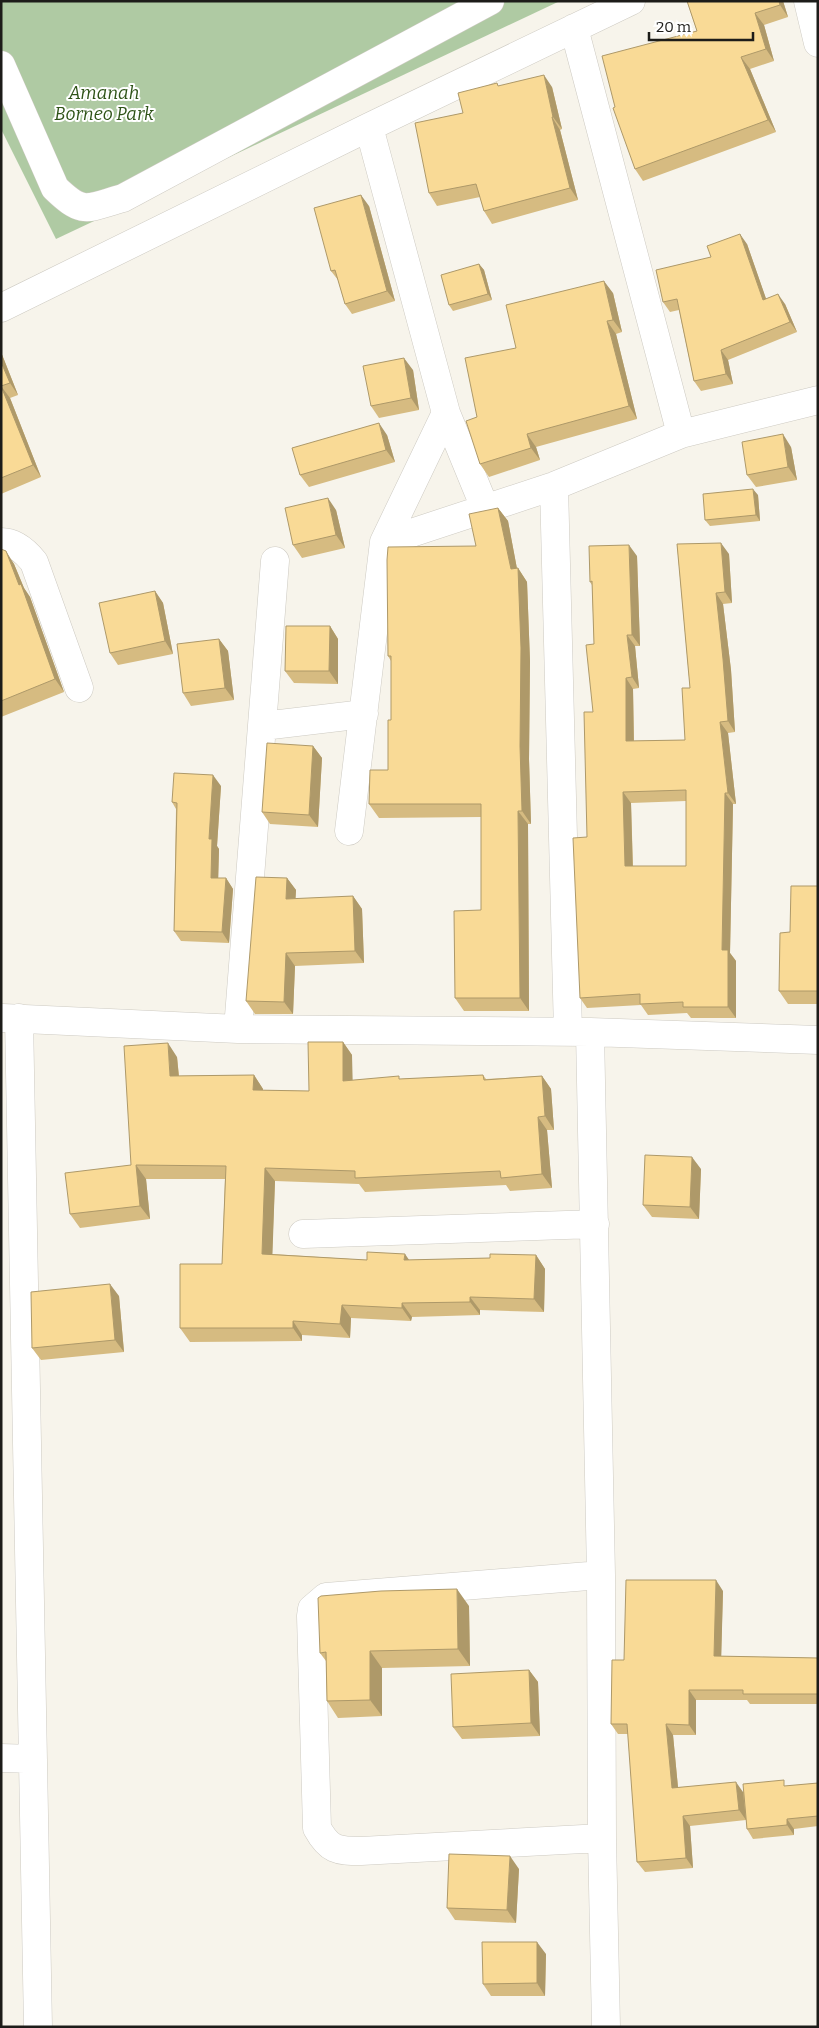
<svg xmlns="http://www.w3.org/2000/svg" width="819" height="2028" font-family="Bitter,serif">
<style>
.green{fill:#afcaa3}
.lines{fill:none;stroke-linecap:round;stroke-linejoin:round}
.minor-casing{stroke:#cdcac2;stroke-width:29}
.minor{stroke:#fff;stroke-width:28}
.wall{fill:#d6bb81;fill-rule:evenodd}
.shaded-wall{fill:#ae9969}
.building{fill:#f9da96;stroke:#ae9969;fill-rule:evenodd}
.labels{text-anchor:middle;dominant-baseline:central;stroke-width:4;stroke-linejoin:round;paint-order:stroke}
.park-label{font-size:18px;font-style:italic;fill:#2e5317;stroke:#fff}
</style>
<rect width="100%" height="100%" fill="#f7f4eb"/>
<path class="green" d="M1,1H560L56,239L1,129Z"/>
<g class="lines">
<defs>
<path id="minor" d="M808,1L818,43
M574,28L681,434
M1,65L55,188C84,216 87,208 123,198L490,1
M369,127L446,413L485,508
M1,308L369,127L631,1
M554,486L568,1032
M1,542C15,542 26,552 34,562L79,688
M384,542L554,486L681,434L818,400
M263,726L364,714
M349,831L384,542L446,413
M3,1018L238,1029L590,1032L818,1040
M19,1018L38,2027
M238,1029L275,561
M590,1032L601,1575L602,1838L606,2027
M303,1234L595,1224
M601,1575L326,1597L312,1609L311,1616L317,1828C329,1850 337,1851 361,1851L602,1838
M1,1758L33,1759"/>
</defs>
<use href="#minor" class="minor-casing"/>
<use href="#minor" class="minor"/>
</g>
<path class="wall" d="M687,1H783L788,17L764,25L774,61L750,69L776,132L643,181L635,169L615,107L697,31Z
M499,86L552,87L562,129L560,130L578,200L492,224L484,211L480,197L437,206L429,193L463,113Z
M369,206L395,301L352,314L345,304L338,280L331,271Z
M747,244L766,299L785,304L797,332L728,360L733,384L701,391L694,381L679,310L670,312L663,302L711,257Z
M479,264L484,270L492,300L453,311L449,305Z
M613,293L622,332L616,334L637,419L536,447L540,460L489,477L480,464L516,348Z
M1,352L18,395L10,398L41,477L1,494Z
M413,370L419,410L379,418L371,406Z
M387,435L395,462L309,487L300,475Z
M791,447L797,480L756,487L747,475Z
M758,495L760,521L710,526L705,520Z
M498,508L508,521L517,569L518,568L527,582L530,661L529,759L531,824H528L529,1011H464L455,998L481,910V817L379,818L369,804L388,770L391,720V661L388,656L476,546Z
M336,510L345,548L302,558L293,545Z
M677,544L729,554L732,603L723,604L731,670L735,732L728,733L736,804H733L730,953L736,961V1018H691L687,1013L648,1015L641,1005L587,1008L580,998L593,712L594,644L592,585L590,582L637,556L640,646H635L639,688L633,689L634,741L685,740L690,688ZM686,801V866H633L631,803Z
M1,549L14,564L24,588L30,597L64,692L1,717Z
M155,591L163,603L173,654L118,665L110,653Z
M330,626L338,639V684L294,683L285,671Z
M219,639L228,651L234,700L191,706L183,693Z
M313,746L322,758L318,827L270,824L262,812Z
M221,786L217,846L219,849L218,878H226L233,889L229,943L181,941L174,931L176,809L172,802Z
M287,878L296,890L295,899L353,896L362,909L364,963L295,966L293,1014H255L246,1001Z
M818,886V1004H788L779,991L790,932Z
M343,1042L352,1055V1080L401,1079L483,1075L486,1079L542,1076L551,1089L554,1130H547L552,1188L510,1191L506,1185L365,1192L359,1184L275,1181L272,1254L367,1260H409L490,1258L536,1255L545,1269L544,1312L480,1310V1315L412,1317L411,1321L351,1318L350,1338L302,1335V1341L190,1342L180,1328L222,1264L225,1179H146L150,1219L80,1228L70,1214L131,1165L177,1057L179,1076L254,1075L263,1089V1090L309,1091Z
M701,1169L699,1219L652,1217L643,1205Z
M119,1296L124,1352L41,1360L32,1348Z
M723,1591L721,1656L818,1658V1704H750L747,1700H696V1735H673L678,1787L743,1792L788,1786L818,1783V1826L794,1829V1835L753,1839L747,1829L746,1820L690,1826L693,1868L645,1872L637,1862L628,1734H618L611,1724L624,1660Z
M469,1606L470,1666L382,1668V1716L338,1718L327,1701L326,1661L320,1653Z
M529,1670L538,1682L540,1736L462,1739L453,1727Z
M519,1869L516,1923L455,1920L447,1908Z
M546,1954L545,1996H491L483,1984Z"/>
<path class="shaded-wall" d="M779,1H783L788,17L780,5Z
M755,13L764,25L774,61L766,49Z
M741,57L750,69L776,132L768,120Z
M544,75L552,87L562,129L553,117Z
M552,117L560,130L578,200L570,188Z
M361,195L369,206L395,301L387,291Z
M740,234L747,244L770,310L763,300Z
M479,264L484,270L492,300L488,294Z
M604,281L613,293L622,332L613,320Z
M778,294L785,304L797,332L790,322Z
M607,321L616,334L637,419L629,406Z
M721,350L728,360L733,384L726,374Z
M1,352L18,395L10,383L1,362Z
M404,358L413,370L419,410L411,398Z
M1,386L10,398L41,477L33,465Z
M379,423L387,435L395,462L386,450Z
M527,434L536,447L540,460L531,448Z
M783,434L791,447L797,480L788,467Z
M753,489L758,495L760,521L756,515Z
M328,498L336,510L345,548L336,535Z
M498,508L508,521L518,574V568L527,582L530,661L529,759L531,824L522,811L511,569Z
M721,543L729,554L732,603L725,592Z
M629,545L637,556L640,646L632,635Z
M6,551L14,564L24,588L30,597L64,692L55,679Z
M155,591L163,603L173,654L165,641Z
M716,593L723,604L731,670L735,732L728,721Z
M330,626L338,639V684L329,671Z
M627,635L635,646L639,688L632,677Z
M219,639L228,651L234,700L225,688Z
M626,678L633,689L634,752L626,741Z
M720,722L728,733L736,804L728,793Z
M313,746L322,758L318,827L309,815Z
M213,775L221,786L217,846L219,849L218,888L211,878L209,839Z
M623,792L631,803L633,877L625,866Z
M725,793L733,804L730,953L736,961V1018L728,1007L722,950Z
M518,811L528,824L529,1011L520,998Z
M226,878L233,889L229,943L222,932Z
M287,878L296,890L295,912L286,899Z
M353,896L362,909L364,963L355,951Z
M286,953L295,966L293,1014L284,1002Z
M343,1042L352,1055L353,1094L343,1081Z
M168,1043L177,1057L180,1089L170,1076Z
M254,1075L263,1089V1104L253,1090Z
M542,1076L551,1089L554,1130L545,1116Z
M538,1117L547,1130L552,1188L542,1174Z
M692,1157L701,1169L699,1219L690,1207Z
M136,1165L146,1179L150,1219L140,1206Z
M265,1168L275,1181L272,1267L262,1254Z
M405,1254L414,1267L404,1260Z
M536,1255L545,1269L544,1312L534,1299Z
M110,1284L119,1296L124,1352L115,1340Z
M470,1297L480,1310V1315L470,1302Z
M402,1303L412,1317L411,1321L402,1308Z
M342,1305L351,1318L350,1338L340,1324Z
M293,1321L302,1335V1341L293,1328Z
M716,1580L723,1591L721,1666L714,1656Z
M457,1589L469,1606L470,1666L458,1649Z
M370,1651L382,1668V1716L370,1700Z
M529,1670L538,1682L540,1736L531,1723Z
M689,1690L696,1700V1735L689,1725Z
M666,1724L673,1735L679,1798L672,1788Z
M736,1782L743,1792L746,1820L739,1810Z
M683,1816L690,1826L693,1868L686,1858Z
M787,1819L794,1829V1835L787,1825Z
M510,1856L519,1869L516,1923L507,1910Z
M537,1942L546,1954L545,1996L537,1983Z"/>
<path class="building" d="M687,1H779L780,5L755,13L766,49L741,57L768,120L635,169L613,108L615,107L602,56L697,31Z
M544,75L553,117H552L570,188L484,211L476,184L429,193L415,123L463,113L458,93L497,83L498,86Z
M361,195L387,291L345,304L335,270L331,271L314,208Z
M740,234L763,300L778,294L790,322L721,350L726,374L694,381L677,299L663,302L656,270L711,257L707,246Z
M479,264L488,294L449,305L441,275Z
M604,281L613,320L607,321L629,406L527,434L531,448L480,464L466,421L477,417L465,358L516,348L506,305Z
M404,358L411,398L371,406L363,366Z
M1,362L10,383L1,386L33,465L1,478Z
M379,423L386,450L300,475L292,448Z
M783,434L788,467L747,475L742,442Z
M753,489L756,515L705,520L703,494Z
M328,498L336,535L293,545L285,508Z
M498,508L511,569L518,568L521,648L520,746L522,811H518L520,998H455L454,911L481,910V804H369L370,770H388V720H391V656H388L387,560L388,547L476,546L469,514Z
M721,543L725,592L716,593L723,659L728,721L720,722L728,793H725L722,950H728V1007H683V1002L640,1004V994L580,998L573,838L587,837L584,712H593L586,645L594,644L592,581L590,582L589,546L629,545L632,635H627L632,677L626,678V741L685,740L682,688H690L677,544ZM686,790V866H625L623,792Z
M1,549L6,551L19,585L21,584L55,679L1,701Z
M155,591L165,641L110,653L99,603Z
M286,626H330L329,671H285Z
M219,639L225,688L183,693L177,644Z
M267,743L313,746L309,815L262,812Z
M174,773L213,775L209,839H212L211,878H226L222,932L174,931L177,803L172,802Z
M256,877L287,878L286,899L353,896L355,951L286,953L284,1002L246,1001Z
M791,886H818V991H779L780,933L790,932Z
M308,1042H343V1081L399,1076V1079L483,1075L484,1080L542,1076L545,1116L538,1117L542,1174L501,1178L500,1171L355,1178V1171L265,1168L262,1254L367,1260V1252L405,1254L404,1260L490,1258V1254L536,1255L534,1299L470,1297V1302L402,1303V1308L342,1305L340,1324L293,1321V1328H180V1264H222L226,1166L136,1165L140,1206L70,1214L65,1173L131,1165L124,1046L168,1043L170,1076L254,1075L253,1090L309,1091Z
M645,1155L692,1157L690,1207L643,1205Z
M110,1284L115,1340L32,1348L31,1292Z
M626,1580H716L714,1656L818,1658V1694H743V1690H689V1725L666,1724L672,1788L736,1782L739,1810L683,1816L686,1858L637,1862L627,1724H611L612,1660H624Z
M457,1589L458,1649L370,1651V1700L327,1701L326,1652L320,1653L318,1598L321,1596L381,1591Z
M529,1670L531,1723L453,1727L451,1674Z
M784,1780V1786L818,1783V1816L787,1819V1825L747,1829L743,1784Z
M449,1854L510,1856L507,1910L447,1908Z
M482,1942H537V1983L483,1984Z"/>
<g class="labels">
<g class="park-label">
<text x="104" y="93">Amanah<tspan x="104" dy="21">Borneo Park</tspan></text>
</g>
</g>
<rect width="819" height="2028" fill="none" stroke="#1d1c19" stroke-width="5"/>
<path d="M649 32v8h104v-8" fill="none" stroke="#1d1c19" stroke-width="2.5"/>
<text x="656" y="32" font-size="15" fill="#1d1c19" stroke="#ffffff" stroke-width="4" paint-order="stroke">20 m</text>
</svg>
